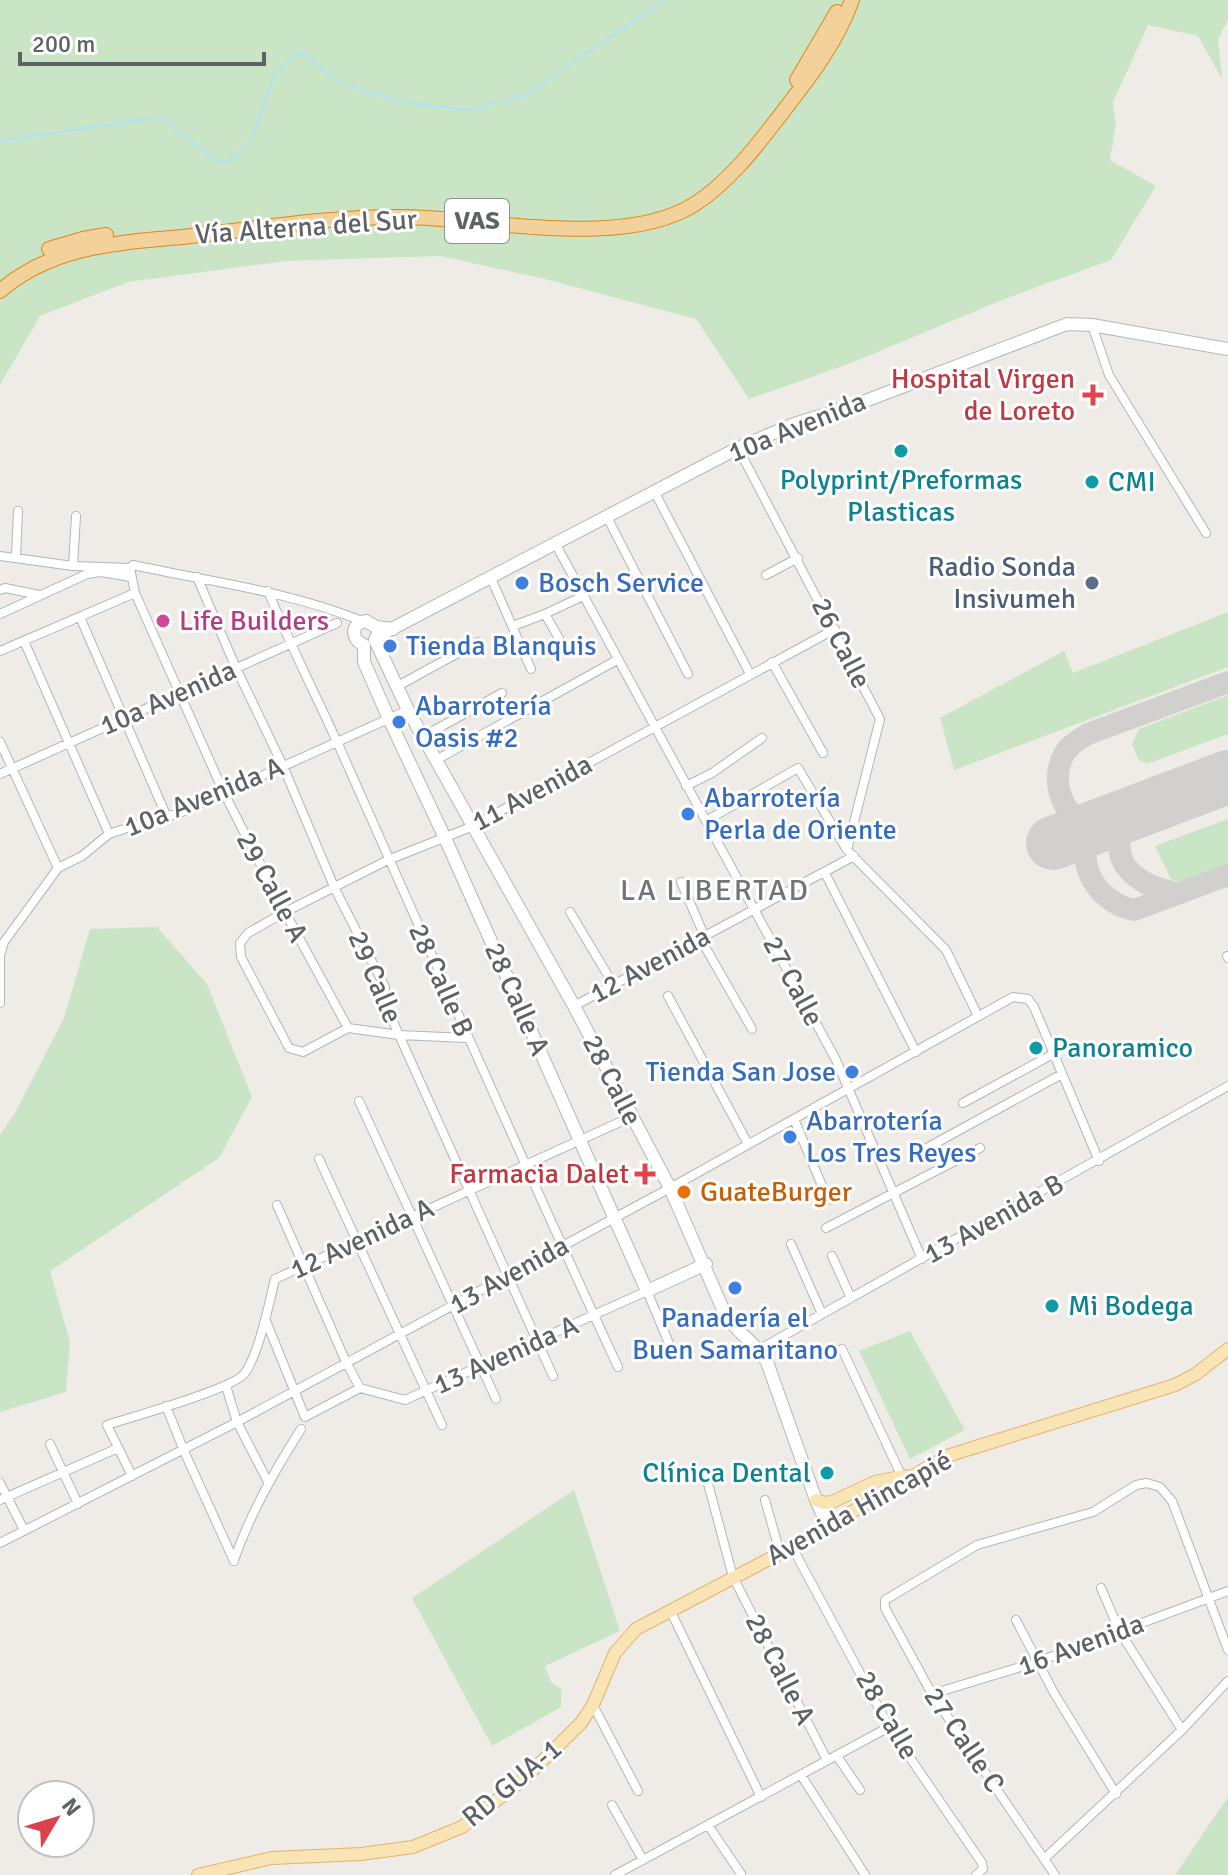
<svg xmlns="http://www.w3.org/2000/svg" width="1228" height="1875" font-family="Signika,sans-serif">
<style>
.green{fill:#cae4c6}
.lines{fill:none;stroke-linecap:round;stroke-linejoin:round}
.stream{stroke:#afe2f7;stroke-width:2}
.taxiway{stroke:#d1d0ce;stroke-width:22}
.runway{stroke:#d1d0ce;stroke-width:54}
.street-casing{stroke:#b2b5b8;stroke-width:10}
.secondary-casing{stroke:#b3b7ba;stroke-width:14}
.primary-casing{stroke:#e5b26b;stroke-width:14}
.highway-casing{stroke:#e18616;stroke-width:16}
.street{stroke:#fff;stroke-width:8}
.secondary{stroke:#fff;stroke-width:12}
.primary{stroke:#f8e4b4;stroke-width:12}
.highway{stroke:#f3d19a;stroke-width:14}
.health-dot{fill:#e0444e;stroke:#fff;stroke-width:3}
.culture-dot{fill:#0f9aa8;stroke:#fff;stroke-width:3}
.shop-dot{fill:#3f7fe0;stroke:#fff;stroke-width:3}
.service-dot{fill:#5c6f8a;stroke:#fff;stroke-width:3}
.hotel-dot{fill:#d1479c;stroke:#fff;stroke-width:3}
.food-dot{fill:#e8710a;stroke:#fff;stroke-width:3}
.labels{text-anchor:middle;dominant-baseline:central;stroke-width:6;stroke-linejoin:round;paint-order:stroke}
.shield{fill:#fff;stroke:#8f9294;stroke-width:2}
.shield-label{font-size:26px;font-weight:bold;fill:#5f6366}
.street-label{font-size:28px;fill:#5f6366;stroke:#fff}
.health-label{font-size:28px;fill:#be3a42;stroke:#fff;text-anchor:end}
.culture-label{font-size:28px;fill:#0d838f;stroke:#fff;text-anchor:start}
.service-label{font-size:28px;fill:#4e5e75;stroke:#fff;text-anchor:end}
.shop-label{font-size:28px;fill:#366cbe;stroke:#fff;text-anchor:start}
.hotel-label{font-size:28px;fill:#b23c85;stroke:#fff;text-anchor:start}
.food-label{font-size:28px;fill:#c56008;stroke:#fff;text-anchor:start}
.neighbourhood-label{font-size:30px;letter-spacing:2px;fill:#707578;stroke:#fff}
</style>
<rect width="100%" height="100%" fill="#efece7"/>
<path class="green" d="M0,0H1228V20L1218,39L1222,79L1198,36L1148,25L1113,102L1116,123L1110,160L1156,186L1111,260L1002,300L851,363L749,399L696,319L545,279L440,256L287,261L128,282L40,316L0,385Z
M1228,612V667L954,770L940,718L1064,651L1073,673Z
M1228,695V734L1147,764L1138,759L1132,744L1139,729Z
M1228,819V867L1184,883L1171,879L1155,846Z
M157,927L207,984L252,1097L219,1158L50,1271L70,1342L66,1392L0,1412V1135L15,1113L64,1018L90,929Z
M910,1331L965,1430L910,1459L859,1351Z
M574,1490L620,1631L545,1666L551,1682L561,1689V1707L492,1746L412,1598Z
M1228,1797V1875H1175Z"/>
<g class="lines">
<path class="stream" d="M0,141L160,117L217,161L230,160L252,139L275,73L301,51L338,82L401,102L467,110L524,96L664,0"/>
<path class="taxiway" d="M1228,682L1088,734C1079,739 1069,745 1064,754C1049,783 1063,818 1093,828C1073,862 1096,902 1134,910L1228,875
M1131,813C1101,860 1134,885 1178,893"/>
<path class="runway" d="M1053,843L1228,777"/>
<defs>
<path id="street" d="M1092,325L1109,375L1206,533
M738,448L880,719L847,850
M654,491L750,674
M607,517L688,674
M555,543L836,1060L922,1259
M0,556L73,566L130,568
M16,557L18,511
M73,566L76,516
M766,575L798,558
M197,577L236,668L283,766L335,889L385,987L384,1001L399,1035L553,1376
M491,578L531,669
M0,590L5,588L39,595
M268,591C289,643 315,693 338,744C431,952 522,1161 618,1367
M0,614L87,574L101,572L131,577
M545,614L583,596
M80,617L166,815
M513,626L545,614L565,649
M24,641L109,834
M0,651L135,593
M772,662L823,753
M396,687L478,642
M424,736L502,693
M0,742L58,868
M436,760L617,660
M0,774L337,623
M686,786L712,773L762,738
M706,821L798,768L847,850L946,950L978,1016
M825,873L916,1052
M681,882L704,935
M570,912L613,984
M700,938L752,1029
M1227,956L1228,958
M668,996L748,1144
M0,1003V955L4,942L58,868L82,856L109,834L166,815H175L408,710
M574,1006L854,856
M348,1028L285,912L224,793L135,593L130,568L133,565C211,582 288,591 362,621
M467,1038L399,1035L348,1028L303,1052L289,1048L241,957L240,943L248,933L285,912L388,860L471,827L835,629
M359,1101L496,1399
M963,1103L1053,1054
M794,1119L828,1200
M923,1150L1062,1074
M319,1159L442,1425
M277,1205L346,1362L360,1388
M826,1228L980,1148
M791,1244L822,1314
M832,1256L851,1298
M266,1321L305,1417L360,1388L405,1400L647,1291L673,1353
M760,1349L1228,1086
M842,1349L902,1477
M226,1386L237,1422L268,1482
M166,1406L184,1451L234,1561
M50,1444L78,1504
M132,1476L107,1425C131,1417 234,1389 245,1373C259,1353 269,1304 275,1279L631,1117
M706,1476L733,1577L827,1760
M0,1483L24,1530
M0,1500L118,1448
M765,1500L780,1553
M0,1543L237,1422L670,1188L1013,997L1028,999L1034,1007L1099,1161
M792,1547L889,1727L982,1863L983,1869L976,1875
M234,1560C251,1512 274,1472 301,1429
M1101,1588L1120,1632L1182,1730
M670,1610L761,1797
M1016,1620L1054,1693L1116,1794
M932,1694L1037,1662L1228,1591
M593,1705L638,1791
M837,1756L860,1790
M801,1775L865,1875
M612,1805L643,1860
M708,1825L741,1874
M1044,1859L1182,1730L1228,1681
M615,1875L889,1727
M1055,1875L932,1694L885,1608V1600L977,1545L1093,1512L1136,1485L1147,1483L1160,1487L1172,1501L1228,1650"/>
<path id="secondary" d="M376,637L738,448L794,424L852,406L1067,324L1092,325L1228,349
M375,640L408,710L574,1006L670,1188L725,1314C737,1333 756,1343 767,1362L816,1500L828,1526
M364,645V662L389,719L445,838L647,1291L706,1264
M364,645C350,639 351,623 366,621L376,627L393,629"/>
<path id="primary" d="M816,1500L825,1503L832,1502L875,1482L905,1476
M198,1875L272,1858L361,1854L413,1847L462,1827L524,1779L581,1723L593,1705L615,1653L636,1629L792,1547L947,1456L1175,1385L1196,1374L1228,1349"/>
<path id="highway" d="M797,80L837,12
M49,249L83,239L106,235
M0,291C52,246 116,243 182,237C255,229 330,216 404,217C488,218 623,250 695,204C727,183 752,152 775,122C805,83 835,47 852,0"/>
</defs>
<use href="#street" class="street-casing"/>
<use href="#secondary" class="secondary-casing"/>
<use href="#primary" class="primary-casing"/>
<use href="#highway" class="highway-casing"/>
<use href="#street" class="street"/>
<use href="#secondary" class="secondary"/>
<use href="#primary" class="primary"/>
<use href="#highway" class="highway"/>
</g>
<g class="health-dot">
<path d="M1089 383h8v8h8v8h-8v8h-8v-8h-8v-8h8z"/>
<path d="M641 1162h8v8h8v8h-8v8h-8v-8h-8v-8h8z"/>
</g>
<g class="culture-dot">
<circle cx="901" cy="451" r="8"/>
<circle cx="1092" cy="482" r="8"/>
<circle cx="1036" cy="1048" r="8"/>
<circle cx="1052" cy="1306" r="8"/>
<circle cx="827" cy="1473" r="8"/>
</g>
<g class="shop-dot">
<circle cx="522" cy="583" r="8"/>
<circle cx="390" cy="646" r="8"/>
<circle cx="399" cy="722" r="8"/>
<circle cx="688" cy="814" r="8"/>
<circle cx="852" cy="1072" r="8"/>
<circle cx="790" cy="1137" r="8"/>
<circle cx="735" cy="1288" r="8"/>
</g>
<circle class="service-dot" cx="1092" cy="583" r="8"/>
<circle class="hotel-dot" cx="163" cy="621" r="8"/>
<circle class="food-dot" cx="684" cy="1192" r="8"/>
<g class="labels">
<rect class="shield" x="445" y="199" width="64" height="44" rx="6"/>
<g class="shield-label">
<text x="477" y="221">VAS</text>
</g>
<g class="street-label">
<text transform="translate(306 227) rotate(-4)">Vía Alterna del Sur</text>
<text transform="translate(797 427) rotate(-22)">10a Avenida</text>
<text transform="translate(841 643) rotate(63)">26 Calle</text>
<text transform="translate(168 698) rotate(-24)">10a Avenida</text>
<text transform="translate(532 793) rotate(-28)">11 Avenida</text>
<text transform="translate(204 797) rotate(-22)">10a Avenida A</text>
<text transform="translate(272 887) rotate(62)">29 Calle A</text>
<text transform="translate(650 965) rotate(-28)">12 Avenida</text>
<text transform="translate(375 977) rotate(67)">29 Calle</text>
<text transform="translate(441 980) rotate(66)">28 Calle B</text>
<text transform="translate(793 981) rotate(62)">27 Calle</text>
<text transform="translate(517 999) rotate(66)">28 Calle A</text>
<text transform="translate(612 1080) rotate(63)">28 Calle</text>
<text transform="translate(994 1219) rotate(-29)">13 Avenida B</text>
<text transform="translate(362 1239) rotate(-25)">12 Avenida A</text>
<text transform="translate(509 1275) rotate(-29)">13 Avenida</text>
<text transform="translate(506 1355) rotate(-24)">13 Avenida A</text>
<text transform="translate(859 1508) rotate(-29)">Avenida Hincapié</text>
<text transform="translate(1081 1645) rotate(-20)">16 Avenida</text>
<text transform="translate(780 1669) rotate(63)">28 Calle A</text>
<text transform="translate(887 1715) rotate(60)">28 Calle</text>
<text transform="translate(964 1740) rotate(56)">27 Calle C</text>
<text transform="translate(512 1783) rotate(-40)">RD GUA-1</text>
</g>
<g class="health-label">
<text x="1075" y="379">Hospital Virgen<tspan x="1075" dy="32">de Loreto</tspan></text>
<text x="629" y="1174">Farmacia Dalet</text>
</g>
<g class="culture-label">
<text x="901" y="480" text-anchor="middle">Polyprint/Preformas<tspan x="901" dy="32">Plasticas</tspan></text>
<text x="1108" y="482">CMI</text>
<text x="1052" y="1048">Panoramico</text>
<text x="1068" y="1306">Mi Bodega</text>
<text x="811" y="1473" text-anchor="end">Clínica Dental</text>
</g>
<g class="service-label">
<text x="1076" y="567">Radio Sonda<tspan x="1076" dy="32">Insivumeh</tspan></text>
</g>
<g class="shop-label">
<text x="538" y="583">Bosch Service</text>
<text x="406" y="646">Tienda Blanquis</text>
<text x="415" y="706">Abarrotería<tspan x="415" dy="32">Oasis #2</tspan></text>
<text x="704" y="798">Abarrotería<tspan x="704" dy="32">Perla de Oriente</tspan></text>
<text x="836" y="1072" text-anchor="end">Tienda San Jose</text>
<text x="806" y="1121">Abarrotería<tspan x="806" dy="32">Los Tres Reyes</tspan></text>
<text x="735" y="1318" text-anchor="middle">Panadería el<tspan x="735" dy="32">Buen Samaritano</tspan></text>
</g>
<g class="hotel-label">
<text x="179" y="621">Life Builders</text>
</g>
<g class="food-label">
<text x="700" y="1192">GuateBurger</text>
</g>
<g class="neighbourhood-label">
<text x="715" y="890">LA LIBERTAD</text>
</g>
</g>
<g transform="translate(56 1819) rotate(52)"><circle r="38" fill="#ffffff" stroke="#bfc1c2" stroke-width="2"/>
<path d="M0-6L14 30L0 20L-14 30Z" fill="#da434b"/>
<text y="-12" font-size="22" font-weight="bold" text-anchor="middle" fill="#5f6366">N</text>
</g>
<path d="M20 52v12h244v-12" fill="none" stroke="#5f6366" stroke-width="4"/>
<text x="32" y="52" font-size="24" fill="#5f6366" stroke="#ffffff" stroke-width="6" paint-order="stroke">200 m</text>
</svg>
